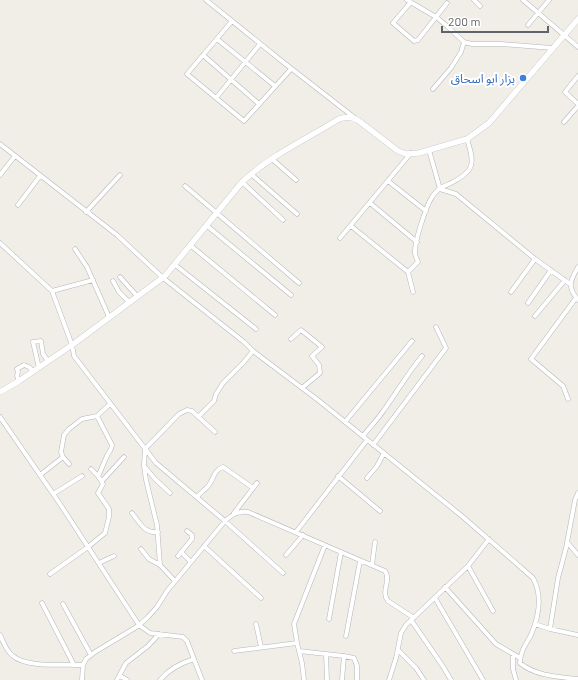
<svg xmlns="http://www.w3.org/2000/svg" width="578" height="680" font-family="Barlow,'Noto Sans Arabic',sans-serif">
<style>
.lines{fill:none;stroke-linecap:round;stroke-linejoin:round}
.street-casing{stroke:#b3b6ba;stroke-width:5}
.secondary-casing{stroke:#b4b8bc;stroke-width:6}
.street{stroke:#fff;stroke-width:4}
.secondary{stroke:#fff;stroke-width:5.5}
.shop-dot{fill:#3f7fe0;stroke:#fff;stroke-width:1.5}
.labels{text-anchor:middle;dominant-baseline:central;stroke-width:4;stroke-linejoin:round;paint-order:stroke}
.shop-label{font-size:12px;fill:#366cbe;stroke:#fff;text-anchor:end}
</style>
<rect width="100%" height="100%" fill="#f1eee8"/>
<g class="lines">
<defs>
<path id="street" d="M206,0L283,62L355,118
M407,0L436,17L447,26L464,42L472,44H501L552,48
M474,0L480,6
M523,0L578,47
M410,3L393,23L414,41L418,40L447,3
M232,21L187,74L244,121L291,69
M528,25L549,0
M217,39L275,86
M203,55L259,104
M578,76L565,92L578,104
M433,89L451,68L461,52L464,42
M216,98L260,44
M564,122L578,106
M0,144L117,235L162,277L244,342L253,351L318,400L463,517L533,578C543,596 539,616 531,635C526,644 520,652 520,663C535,676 559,677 578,679
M429,150L440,189L456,194L535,259L570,284
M272,159L296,180
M251,174L297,214
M0,175L15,156
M388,181L426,211
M242,182L283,220
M185,186L299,283
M370,203L417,242
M18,205L40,176
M86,212L120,175
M206,225L291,295
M351,226L408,272L413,292
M340,238L411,153
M0,243L52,291
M190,245L275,315
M75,249L87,267L109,317
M174,264L256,329
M408,272L418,262C417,259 415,256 415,253C414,243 426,206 432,197C433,195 436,192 438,190C441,187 447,185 451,183C475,171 475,164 467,139
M120,277L137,296
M93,280L52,291L72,345L74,356L156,463L225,521L283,573
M113,281L119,292L129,302
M511,292L535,259
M578,300C567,287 570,281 578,267
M528,303L551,270
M535,316L565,280
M291,339L301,330L322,347L312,356L319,365L320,373L302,388
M39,368L33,342L41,341L43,354L48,361
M19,381L17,376L18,372L17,369L24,365L29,367L33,371
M568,399L563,386L531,359L576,298
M0,417L58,501L139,625L150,633L183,637L187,641L202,680
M198,417L214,401L216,394L223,383L243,363L253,351
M345,422L412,341
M363,436C370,427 378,419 384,410C397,392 408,373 422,356
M373,445L446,348L436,327
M69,464L63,457L61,452L64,435L69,429L82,419L97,416
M144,466L155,479L170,493
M91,469L98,476
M40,475L63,457
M338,476L380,511
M367,478L377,466L384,453
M102,481L124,457
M53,494L82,476
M197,497C200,493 206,489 209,485C214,478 214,470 223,467L253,488
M132,513C139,522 145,534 158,532
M234,513L257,483
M296,532L367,440
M567,542L578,555
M204,546L261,598
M141,549L149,559L160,565
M181,552L191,562
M286,555L303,535
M178,556L192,539V535L187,531
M99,563L114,556
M372,565L375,542
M468,566L493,611
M50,574L88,547L105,533L109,517V509L98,493L103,484L98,476C102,469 104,461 108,454C110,450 112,449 112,445L97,416L110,404
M175,581L160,565L157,525L146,480L144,466L145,449L179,414L187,410L192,411L215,432
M445,587L496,644L520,658
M435,598L483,680
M42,603L74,665
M63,604L91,655
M329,619L341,552
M411,620L442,665L451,680
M256,624L261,647
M535,624L550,629L578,635
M550,629L558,578L566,548L575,500L578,493
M0,635C4,643 6,651 13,656C27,668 65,664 83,665
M346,636L360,561
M398,650L416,668L424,680
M234,651L297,643
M299,651L344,656L354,658L357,666V680
M326,654L327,680
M513,654V669L516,680
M120,676L127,680
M82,680L83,665L86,659L95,652L138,626L148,617L157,607L167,591L225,521C233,514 238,511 248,512L385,571C392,580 380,591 388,601L414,618
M117,680L126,663L148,646L159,634
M160,680C169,669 181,663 194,659
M304,680L302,663L297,643L294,624L325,545
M342,680L344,656
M389,680L396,658L401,633L406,625L468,566L489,539"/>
<path id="secondary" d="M0,392L19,381L72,345L165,276L242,182C270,156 306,139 339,119C347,117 351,116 359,121L398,151L406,154L419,153L467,139L489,123L578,19"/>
</defs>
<use href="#street" class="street-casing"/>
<use href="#secondary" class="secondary-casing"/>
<use href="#street" class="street"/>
<use href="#secondary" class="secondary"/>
</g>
<circle class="shop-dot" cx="523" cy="78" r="4"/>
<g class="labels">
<g class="shop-label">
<text x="515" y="78">بزار ابو اسحاق</text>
</g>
</g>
<path d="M442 26v6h106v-6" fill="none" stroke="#5f6468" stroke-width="2"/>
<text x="448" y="26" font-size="12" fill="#5f6468" stroke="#ffffff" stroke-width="3" paint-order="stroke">200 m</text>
</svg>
